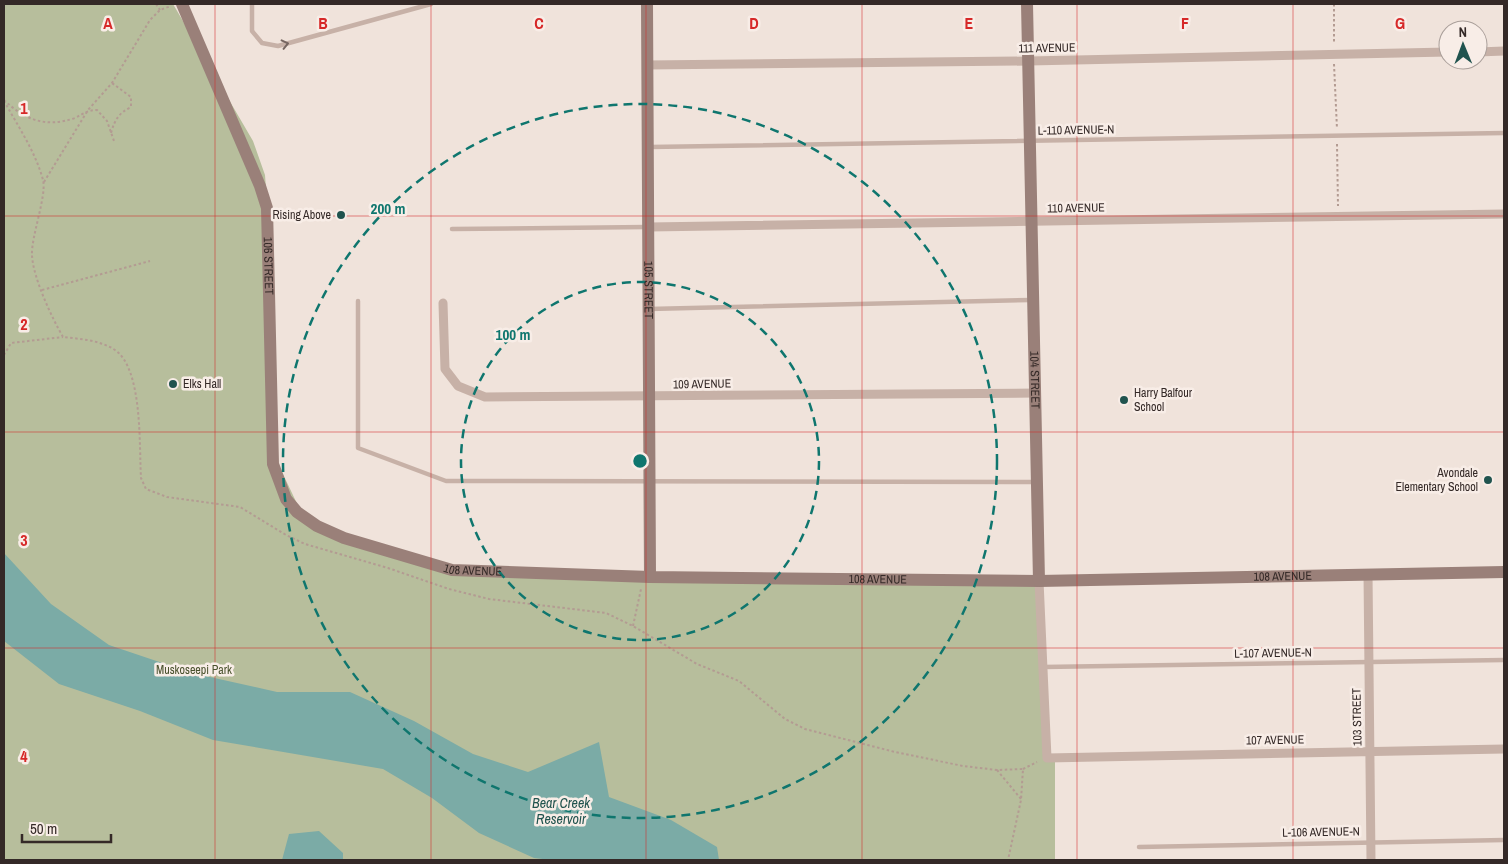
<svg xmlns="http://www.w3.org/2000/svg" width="1508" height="864" font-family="'Archivo Narrow',sans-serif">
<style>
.green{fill:#b7be9c}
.water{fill:#7baba6}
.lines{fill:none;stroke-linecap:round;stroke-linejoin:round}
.path{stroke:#b39b92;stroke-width:2;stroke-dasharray:2.5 2.5;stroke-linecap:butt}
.lane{stroke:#c7b1a7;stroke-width:4.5}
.street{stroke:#c7b1a7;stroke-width:9}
.secondary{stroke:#9a8079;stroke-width:12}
.oneway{stroke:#766661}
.grid{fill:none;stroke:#d62828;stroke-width:1;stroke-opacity:0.55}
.ring{fill:none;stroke:#0f766e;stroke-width:2.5;stroke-dasharray:9 6}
.poi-dot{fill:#20534e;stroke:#f8ede7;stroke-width:2}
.labels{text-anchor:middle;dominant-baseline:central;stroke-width:5;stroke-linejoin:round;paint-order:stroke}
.street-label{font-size:12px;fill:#342927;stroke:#f8ede7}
.poi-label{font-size:12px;fill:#342927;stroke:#f8ede7;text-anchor:end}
.park-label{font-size:12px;fill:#49512d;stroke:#f8ede7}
.water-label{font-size:14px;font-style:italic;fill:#20534e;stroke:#f8ede7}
.grid-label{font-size:16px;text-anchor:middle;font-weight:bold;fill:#d62828;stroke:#f8ede7;stroke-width:5;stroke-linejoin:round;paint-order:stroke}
.centre{fill:#0f766e;stroke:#f8ede7;stroke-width:2.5}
.ring-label{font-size:15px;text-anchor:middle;font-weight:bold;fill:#0f766e;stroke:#f8ede7;stroke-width:5;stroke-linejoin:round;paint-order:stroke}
</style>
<rect width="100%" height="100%" fill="#f0e3db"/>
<path class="green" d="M4,4H173L253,141L265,175L275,309L272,451L301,512L338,531L467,573L1041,579L1047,757L1055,758V860H4Z"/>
<path class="water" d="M4,553L51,604L109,645L192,673L277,692H350L414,721L473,754L528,772L599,742L609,797L671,820L717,847L719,860H551L534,858L479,833L432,798L383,769L213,740L140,711L59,684L4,641Z
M319,831L343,853V860H282L289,834Z"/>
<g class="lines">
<path class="path" d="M156,4L160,10
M1334,4V44
M1334,64L1337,129
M4,100C25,120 46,128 75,118C83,114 87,110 97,110L107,121L114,141
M4,101C18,126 36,153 43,180C47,195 31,237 32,255C33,278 52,318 63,337C80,339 100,340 115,350C143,369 139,446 141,478L146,489L167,497L240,507L286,535L305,544L388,568L449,589L489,599L606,613L633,626L697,664L739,681L785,719L805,729L895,752L963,766L997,770L1023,769L1021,800L1008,860
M111,133C115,119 119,113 131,107V97L112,83
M1337,144L1338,206
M44,182L88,110L112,83L150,20L160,10L171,6
M42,290L150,261
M4,355L11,343L63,337
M633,626L641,589
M1023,769L1037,762
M997,770L1021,799"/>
<path class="lane" d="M252,4V31L262,43L278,46L431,4
M650,147L1504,133
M452,229L647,227
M358,301V448L446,481L1037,482
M649,309L1031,300
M1043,667L1504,660
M1139,847L1504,840"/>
<path class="street" d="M1478,52L1504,51
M647,65L1029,61L1448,52
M649,227L1504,214
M443,303L445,369L458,386L485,397L1036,393
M1368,574L1371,860
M1039,581L1047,758L1504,749"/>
<g class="secondary">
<path id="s1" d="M182,4L260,186L267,208L273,464L286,499L297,512L317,526L344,538L452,570L650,577L1039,581L1504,572"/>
<path id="s2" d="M647,4L650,577"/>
<path id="s3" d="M1027,4L1039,581"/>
</g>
</g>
<defs><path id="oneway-chevron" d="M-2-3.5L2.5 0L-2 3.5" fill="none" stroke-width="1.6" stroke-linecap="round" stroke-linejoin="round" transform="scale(1.25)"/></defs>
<use class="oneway" href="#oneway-chevron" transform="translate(285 44) rotate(-13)"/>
<path class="grid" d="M215,4V860M431,4V860M646,4V860M862,4V860M1077,4V860M1293,4V860M4,216H1504M4,432H1504M4,648H1504"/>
<g class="ring">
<circle cx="640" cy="461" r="179"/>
<circle cx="640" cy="461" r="357"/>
</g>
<g class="poi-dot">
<circle cx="341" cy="215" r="5"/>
<circle cx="173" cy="384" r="5"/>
<circle cx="1124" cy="400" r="5"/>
<circle cx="1488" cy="480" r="5"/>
</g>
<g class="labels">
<g class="street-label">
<text transform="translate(1047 48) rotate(-1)">111 AVENUE</text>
<text transform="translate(1076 130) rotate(-1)">L-110 AVENUE-N</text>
<text transform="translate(1076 208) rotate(-1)">110 AVENUE</text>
<text stroke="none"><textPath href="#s1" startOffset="279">106 STREET</textPath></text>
<text stroke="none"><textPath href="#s2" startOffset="286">105 STREET</textPath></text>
<text stroke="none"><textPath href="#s3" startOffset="376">104 STREET</textPath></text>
<text transform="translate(702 384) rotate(-1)">109 AVENUE</text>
<text stroke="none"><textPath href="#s1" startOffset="719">108 AVENUE</textPath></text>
<text stroke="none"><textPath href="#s1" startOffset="1529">108 AVENUE</textPath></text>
<text stroke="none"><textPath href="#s1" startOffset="1124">108 AVENUE</textPath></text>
<text transform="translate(1273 653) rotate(-1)">L-107 AVENUE-N</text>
<text transform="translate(1357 717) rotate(-91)">103 STREET</text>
<text transform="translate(1275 740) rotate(-1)">107 AVENUE</text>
<text transform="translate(1321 832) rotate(-1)">L-106 AVENUE-N</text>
</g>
<g class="poi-label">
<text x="331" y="215">Rising Above</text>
<text x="183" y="384" text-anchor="start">Elks Hall</text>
<text x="1134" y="393" text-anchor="start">Harry Balfour<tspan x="1134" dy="14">School</tspan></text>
<text x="1478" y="473">Avondale<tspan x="1478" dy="14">Elementary School</tspan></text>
</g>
<g class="park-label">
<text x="194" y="670">Muskoseepi Park</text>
</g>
<g class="water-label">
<text x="561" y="803">Bear Creek<tspan x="561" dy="16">Reservoir</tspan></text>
</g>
</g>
<g class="grid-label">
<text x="108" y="29">A</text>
<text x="323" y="29">B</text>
<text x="539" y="29">C</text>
<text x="754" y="29">D</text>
<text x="969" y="29">E</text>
<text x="1185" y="29">F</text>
<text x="1400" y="29">G</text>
<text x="24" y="114">1</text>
<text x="24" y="330">2</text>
<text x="24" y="546">3</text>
<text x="24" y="762">4</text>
</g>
<circle cx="640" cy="461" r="8" class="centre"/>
<g class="ring-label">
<text x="388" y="214">200 m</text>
<text x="513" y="340">100 m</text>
</g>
<rect width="1508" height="864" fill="none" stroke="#342927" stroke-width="10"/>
<g transform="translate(1463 45) rotate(359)"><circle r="24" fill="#f8ede7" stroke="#aa9f9a"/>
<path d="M0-4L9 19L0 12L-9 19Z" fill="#20534e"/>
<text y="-8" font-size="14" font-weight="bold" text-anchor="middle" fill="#342927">N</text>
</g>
<path d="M22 834v8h89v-8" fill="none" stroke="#342927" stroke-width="2.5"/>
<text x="30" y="834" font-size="15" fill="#342927" stroke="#f8ede7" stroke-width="4" paint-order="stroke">50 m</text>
</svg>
